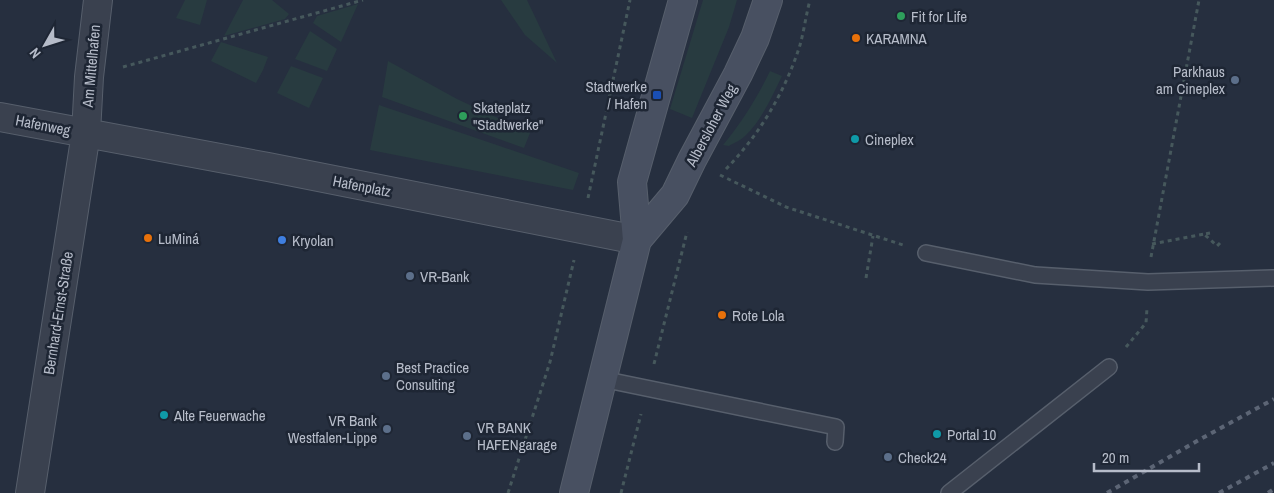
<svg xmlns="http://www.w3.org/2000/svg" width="1274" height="493" font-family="'Archivo Narrow',sans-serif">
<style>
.green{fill:#283b40}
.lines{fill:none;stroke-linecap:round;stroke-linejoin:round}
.service-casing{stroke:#575f6c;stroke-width:18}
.minor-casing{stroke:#575f6c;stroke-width:30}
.secondary-casing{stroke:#575f6c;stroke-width:30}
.path{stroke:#46585c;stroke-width:3;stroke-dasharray:4 4;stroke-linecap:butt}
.service{stroke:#3a414f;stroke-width:15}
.minor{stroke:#3a414f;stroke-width:28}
.secondary{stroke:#485061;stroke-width:28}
.rail{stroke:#5c6575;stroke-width:4;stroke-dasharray:5 5;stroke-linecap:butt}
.leisure-dot{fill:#2e9e5b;stroke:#1e2634;stroke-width:2}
.food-dot{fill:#e8710a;stroke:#1e2634;stroke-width:2}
.service-dot{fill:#5c6f8a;stroke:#1e2634;stroke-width:2}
.transit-dot{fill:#1a4fb4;stroke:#1e2634;stroke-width:2}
.culture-dot{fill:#0f9aa8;stroke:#1e2634;stroke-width:2}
.shop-dot{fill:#3f7fe0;stroke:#1e2634;stroke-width:2}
.labels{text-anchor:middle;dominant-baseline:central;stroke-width:5;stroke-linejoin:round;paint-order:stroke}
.poi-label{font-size:15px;fill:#b6bcc9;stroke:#1e2634;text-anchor:start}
.street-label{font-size:15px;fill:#b6bcc9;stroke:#1e2634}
</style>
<rect width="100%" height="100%" fill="#262f3f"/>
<path class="green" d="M185,0H207L200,25L176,18Z
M243,0H272L289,14L285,19L224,36Z
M501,0H527L557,63L525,35Z
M703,0H737L729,27L692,118L670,109Z
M358,4L341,42L313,23L317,16Z
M310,31L337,49L327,71L295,59Z
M221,42L268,57L263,70L256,83L211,61Z
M388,61L457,99L530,133L524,148L382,97Z
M291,66L323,78L309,108L277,93Z
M770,71L782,76C772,96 762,120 745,136C741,140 734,143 729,146L723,145C742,122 757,98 770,71Z
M379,105L579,173L573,190L370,150Z"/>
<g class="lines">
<defs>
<path id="service" d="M926,253L1035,275L1148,282L1274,278
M602,379L836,427L835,442
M949,493L1109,367"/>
<path id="minor" d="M0,117L268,167L637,240
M30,493L86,133L89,77L98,0"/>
<path id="secondary" d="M637,240L675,195L692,160L738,74L755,38L768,0
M574,493L637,240L632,182L683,0"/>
</defs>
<use href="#service" class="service-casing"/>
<use href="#minor" class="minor-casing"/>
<use href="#secondary" class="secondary-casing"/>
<path class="path" d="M123,67L363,0
M726,169C760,134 785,92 800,45C804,31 806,15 810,0
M720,175L786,207L903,245
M588,198L630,0
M1210,233L1204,234L1217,246L1222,241
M1152,244L1204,234
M1151,257L1199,0
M866,278L873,236
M1126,347L1146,323L1147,308
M654,364L687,232
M508,493L550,362L574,260
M621,493L641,414"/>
<use href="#service" class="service"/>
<use href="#minor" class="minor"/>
<use href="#secondary" class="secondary"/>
<path class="rail" d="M1107,493L1197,441L1274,399
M1219,493L1274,463
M1268,493L1274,489"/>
</g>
<g class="leisure-dot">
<circle cx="901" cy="16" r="5"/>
<circle cx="463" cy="116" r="5"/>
</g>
<g class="food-dot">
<circle cx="856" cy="38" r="5"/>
<circle cx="148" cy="238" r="5"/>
<circle cx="722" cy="315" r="5"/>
</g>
<g class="service-dot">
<circle cx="1235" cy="80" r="5"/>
<circle cx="410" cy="276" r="5"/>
<circle cx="386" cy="376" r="5"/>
<circle cx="387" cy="429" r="5"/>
<circle cx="467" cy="436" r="5"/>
<circle cx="888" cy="457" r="5"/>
</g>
<rect class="transit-dot" x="652" y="90" width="10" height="10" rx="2.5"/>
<g class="culture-dot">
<circle cx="855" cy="139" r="5"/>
<circle cx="164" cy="415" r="5"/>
<circle cx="937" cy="434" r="5"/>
</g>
<circle class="shop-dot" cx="282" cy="240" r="5"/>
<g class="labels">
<g class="poi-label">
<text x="911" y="16">Fit for Life</text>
<text x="866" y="38">KARAMNA</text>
<text x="1225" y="71" text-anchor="end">Parkhaus<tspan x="1225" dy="17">am Cineplex</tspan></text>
<text x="647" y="86" text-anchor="end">Stadtwerke<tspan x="647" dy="17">/ Hafen</tspan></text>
<text x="473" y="107">Skateplatz<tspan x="473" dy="17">"Stadtwerke"</tspan></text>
<text x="865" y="139">Cineplex</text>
<text x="158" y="238">LuMiná</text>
<text x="292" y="240">Kryolan</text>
<text x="420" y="276">VR-Bank</text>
<text x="732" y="315">Rote Lola</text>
<text x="396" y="367">Best Practice<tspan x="396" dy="17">Consulting</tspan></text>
<text x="174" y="415">Alte Feuerwache</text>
<text x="377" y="420" text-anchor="end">VR Bank<tspan x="377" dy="17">Westfalen-Lippe</tspan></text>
<text x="477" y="427">VR BANK<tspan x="477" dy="17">HAFENgarage</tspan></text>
<text x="947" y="434">Portal 10</text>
<text x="898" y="457">Check24</text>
</g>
<g class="street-label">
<text transform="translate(91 66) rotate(-85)">Am Mittelhafen</text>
<text transform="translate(43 125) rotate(11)">Hafenweg</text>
<text transform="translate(711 125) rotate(-62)">Albersloher Weg</text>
<text transform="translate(362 186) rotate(11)">Hafenplatz</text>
<text transform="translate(58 313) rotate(-81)">Bernhard-Ernst-Straße</text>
</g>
</g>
<g transform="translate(45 45) rotate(231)" stroke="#1e2634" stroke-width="4" paint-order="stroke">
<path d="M0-4L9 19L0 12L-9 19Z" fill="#b6bcc9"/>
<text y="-8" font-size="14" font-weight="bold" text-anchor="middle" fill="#b6bcc9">N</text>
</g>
<path d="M1094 463v8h105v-8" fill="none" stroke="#b6bcc9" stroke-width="2.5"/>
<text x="1102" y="463" font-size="15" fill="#b6bcc9" stroke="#1e2634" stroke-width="4" paint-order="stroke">20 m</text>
</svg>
